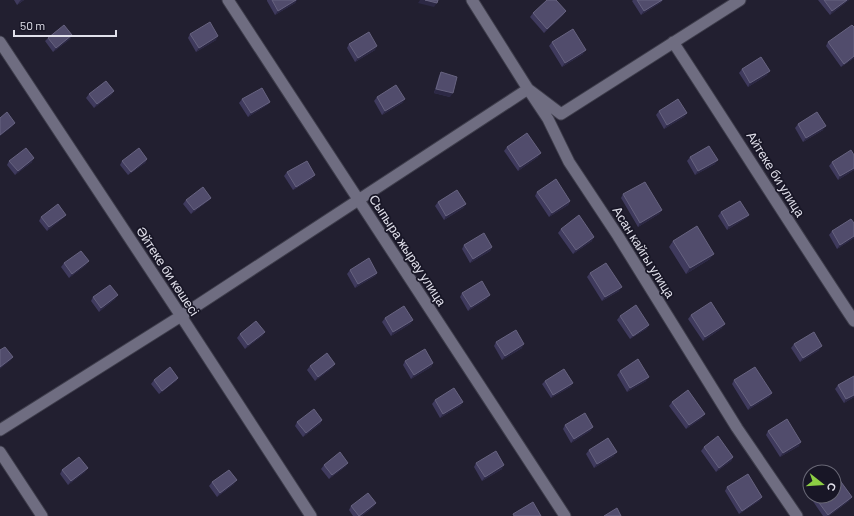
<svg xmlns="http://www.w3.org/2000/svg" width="854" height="516" font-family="Barlow,sans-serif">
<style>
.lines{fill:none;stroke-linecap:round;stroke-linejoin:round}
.minor-casing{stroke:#3e3d4b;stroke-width:13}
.minor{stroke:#6f6d81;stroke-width:11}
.wall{fill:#3f3a5d}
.shaded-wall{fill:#2c2844}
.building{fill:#514c6c;stroke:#676380}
.labels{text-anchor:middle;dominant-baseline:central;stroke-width:3.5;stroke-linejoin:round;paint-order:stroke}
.street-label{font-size:13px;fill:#e1e0eb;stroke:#181626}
</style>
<rect width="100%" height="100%" fill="#221f30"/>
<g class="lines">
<defs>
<path id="minor" d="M228,0L565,516
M472,0L528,89L548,119L569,162L618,236L737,428L797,516
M0,42L181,316L311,516
M673,42C734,135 793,229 854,321
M0,430L181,316L528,89L561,114L740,0
M0,452L42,516"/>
</defs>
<use href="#minor" class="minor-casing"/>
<use href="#minor" class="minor"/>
</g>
<path class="wall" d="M14,0H24L17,5Z
M267,0H297L295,3L275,15L267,1Z
M633,0H663L660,3L641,15L632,1Z
M818,0H849L830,15Z
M566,11L563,15L544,33L530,17L533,13Z
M190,34L216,40L196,52L188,38Z
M72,35L70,39L53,52L45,41L48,38Z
M552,42L583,54L562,67L549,46Z
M828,42L854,58L841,67L826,46Z
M349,44L375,50L355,62L347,48Z
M742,69L767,75L748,87L739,73Z
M441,72L450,97L434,93L439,76Z
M114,91L111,95L94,108L86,98L89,94Z
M377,97L405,99L402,103L382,115L374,101Z
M242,99L270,102L267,105L248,117L239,103Z
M659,111L687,113L684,117L664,129L656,115Z
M798,124L823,130L803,142L795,128Z
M507,147L538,157L518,171L504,151Z
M854,155V170L838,180L829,166L832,162Z
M690,157L715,164L695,175L687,161Z
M147,159L145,163L128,175L120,165L122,161Z
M9,161L32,162L15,175L7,165Z
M287,172L312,179L293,190L284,176Z
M537,192L570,201L568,205L549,217L535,196Z
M623,194L662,210L659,214L638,227L621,198Z
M211,198L208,201L191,214L183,204L186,200Z
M438,202L466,204L463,208L444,220L435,206Z
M721,212L749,215L746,218L727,230L718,216Z
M66,215L63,218L47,231L39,221L41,217Z
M561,229L592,241L573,254L558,233Z
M832,231L854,238L837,249L829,235Z
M673,241L710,259L686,274L669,247Z
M464,245L492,247L490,251L470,263L462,249Z
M64,263L86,265L69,278L61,267Z
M350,270L377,273L375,276L355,288L347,274Z
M590,273L619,291L602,301L587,277Z
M462,293L487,299L468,311L460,297Z
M93,297L115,299L99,312L91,301Z
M691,315L722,328L703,341L688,319Z
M620,316L649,325L646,329L630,339L617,320Z
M385,318L413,320L410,324L391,336L382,322Z
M265,332L262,336L245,349L237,338L240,334Z
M496,342L522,348L502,360L494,346Z
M794,344L819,350L800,362L791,348Z
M405,361L433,363L431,367L411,379L403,365Z
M335,364L332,368L315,381L307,370L310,366Z
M620,371L646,381L627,392L617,375Z
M178,378L176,381L159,394L151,384L154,380Z
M734,380L772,393L769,397L748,410L732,384Z
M545,381L573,383L570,387L551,398L542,384Z
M838,385L854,397L844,403L835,389Z
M435,400L463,402L460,406L440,418L432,404Z
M672,402L702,418L686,429L669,406Z
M322,420L320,424L303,437L295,426L297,422Z
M565,425L593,427L590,431L571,443L563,429Z
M768,431L799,446L780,457L766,435Z
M704,447L733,457L731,461L716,472L701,451Z
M589,450L614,456L594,468L586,454Z
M476,463L502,469L482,481L474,467Z
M324,465L346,466L329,479L321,469Z
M62,470L85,472L68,485L60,474Z
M212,482L234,484L217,497L209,486Z
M727,487L762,497L759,501L739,514L725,491Z
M810,496H834L849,501L829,516H823L810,497Z
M376,503L373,507L362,516H353L349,510L351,506Z"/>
<path class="shaded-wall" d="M21,0H24L17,5L20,1Z
M296,0H297L295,3L275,15L278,11Z
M420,0H425L437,3L434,7L418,3Z
M663,0L660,3L641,15L644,11Z
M847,0H849L830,15L832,11Z
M566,11L563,15L544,33L547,29Z
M72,35L70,39L53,52L56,48Z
M218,36L216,40L196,52L199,48Z
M377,46L375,50L355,62L358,58Z
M586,50L583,54L562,67L565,63Z
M854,56V58L841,67L844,64Z
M770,71L767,75L748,87L750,83Z
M436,89L453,93L450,97L434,93Z
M114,91L111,95L94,108L97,104Z
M405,99L402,103L382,115L385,111Z
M270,102L267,105L248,117L251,113Z
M687,113L684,117L664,129L667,125Z
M15,123L12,127L0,136V135Z
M826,126L823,130L803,142L806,138Z
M541,153L538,157L518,171L520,167Z
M34,158L32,162L15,175L18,171Z
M147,159L145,163L128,175L131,172Z
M718,160L715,164L695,175L698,171Z
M854,168V170L838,180L840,176Z
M315,175L312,179L293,190L296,187Z
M211,198L208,201L191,214L194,210Z
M570,201L568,205L549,217L552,213Z
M466,204L463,208L444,220L446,216Z
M662,210L659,214L638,227L640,223Z
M66,215L63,218L47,231L49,227Z
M749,215L746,218L727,230L729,226Z
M854,236V238L837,249L840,245Z
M594,237L592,241L573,254L576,250Z
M492,247L490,251L470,263L473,259Z
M714,254L710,259L686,274L690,268Z
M89,261L86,265L69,278L72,274Z
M377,273L375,276L355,288L358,284Z
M622,287L619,291L602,301L605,297Z
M118,295L115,299L99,312L101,308Z
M490,295L487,299L468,311L471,307Z
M413,320L410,324L391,336L393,332Z
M725,324L722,328L703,341L705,337Z
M649,325L646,329L630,339L633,336Z
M265,332L262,336L245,349L248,345Z
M524,344L522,348L502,360L505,356Z
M822,346L819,350L800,362L803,358Z
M13,357L10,361L0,369V367Z
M433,363L431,367L411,379L414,375Z
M335,364L332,368L315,381L318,377Z
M649,377L646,381L627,392L630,388Z
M178,378L176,381L159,394L162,391Z
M573,383L570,387L551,398L553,395Z
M772,393L769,397L748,410L751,406Z
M854,395V397L844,403L846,399Z
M463,402L460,406L440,418L443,414Z
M705,414L702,418L686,429L689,425Z
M322,420L320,424L303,437L306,433Z
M593,427L590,431L571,443L574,439Z
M801,442L799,446L780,457L783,453Z
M617,452L614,456L594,468L597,464Z
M733,457L731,461L716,472L719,468Z
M348,463L346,466L329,479L332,475Z
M504,465L502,469L482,481L485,477Z
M88,468L85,472L68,485L71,481Z
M237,480L234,484L217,497L220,493Z
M762,497L759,501L739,514L742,511Z
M852,497L849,501L829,516H827Z
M376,503L373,507L362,516H360Z"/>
<path class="building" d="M272,0H296L278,11Z
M425,0H438L437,3Z
M547,0H556L566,11L547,29L533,13Z
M637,0H662L644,11Z
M824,0H847L832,11Z
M210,22L218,36L199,48L190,34Z
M64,25L72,35L56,48L48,38Z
M852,25L854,27V56L844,64L828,42Z
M573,29L586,50L565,63L552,42Z
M369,32L377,46L358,58L349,44Z
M761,57L770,71L750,83L742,69Z
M441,72L457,77L453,93L436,89Z
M106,81L114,91L97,104L89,94Z
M396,85L405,99L385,111L377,97Z
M262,88L270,102L251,113L242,99Z
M678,99L687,113L667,125L659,111Z
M7,112L15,123L0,135V118Z
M817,112L826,126L806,138L798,124Z
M527,133L541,153L520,167L507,147Z
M709,146L718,160L698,171L690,157Z
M26,148L34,158L18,171L9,161Z
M139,148L147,159L131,172L122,161Z
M851,150L854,155V168L840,176L832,162Z
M307,161L315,175L296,187L287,172Z
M556,179L570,201L552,213L537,192Z
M645,182L662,210L640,223L623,194Z
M203,187L211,198L194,210L186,200Z
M457,190L466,204L446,216L438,202Z
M740,201L749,215L729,226L721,212Z
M58,204L66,215L49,227L41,217Z
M579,215L594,237L576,250L561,229Z
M851,219L854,223V236L840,245L832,231Z
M697,226L714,254L690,268L673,241Z
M484,233L492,247L473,259L464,245Z
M81,251L89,261L72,274L64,263Z
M369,258L377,273L358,284L350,270Z
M606,263L622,287L605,297L590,273Z
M482,281L490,295L471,307L462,293Z
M110,285L118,295L101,308L93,297Z
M711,302L725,324L705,337L691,315Z
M636,305L649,325L633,336L620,316Z
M404,306L413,320L393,332L385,318Z
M256,321L265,332L248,345L240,334Z
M516,330L524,344L505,356L496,342Z
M814,332L822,346L803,358L794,344Z
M5,347L13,357L0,367V350Z
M425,349L433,363L414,375L405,361Z
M327,353L335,364L318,377L310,366Z
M638,359L649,377L630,388L620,371Z
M170,367L178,378L162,391L154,380Z
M755,367L772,393L751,406L734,380Z
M564,369L573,383L553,395L545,381Z
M854,376V395L846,399L838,385Z
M454,388L463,402L443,414L435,400Z
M688,390L705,414L689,425L672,402Z
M314,409L322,420L306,433L297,422Z
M585,413L593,427L574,439L565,425Z
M787,419L801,442L783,453L768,431Z
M718,436L733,457L719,468L704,447Z
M608,438L617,452L597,464L589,450Z
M496,451L504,465L485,477L476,463Z
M340,452L348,463L332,475L324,465Z
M79,457L88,468L71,481L62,470Z
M229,470L237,480L220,493L212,482Z
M748,474L762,497L742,511L727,487Z
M836,475L852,497L828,515L814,496H834V477Z
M368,493L376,503L359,516L351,506Z
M533,502L541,516H514L513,514Z
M617,508L621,516H604Z"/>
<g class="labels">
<g class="street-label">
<text transform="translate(776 174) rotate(58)">Айтеке би улица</text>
<text transform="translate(408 250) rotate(57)">Сыпыра жырау улица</text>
<text transform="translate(644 252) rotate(58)">Асан кайгы улица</text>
<text transform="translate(168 271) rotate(57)">Әйтеке би көшесі</text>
</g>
</g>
<g transform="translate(822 484) rotate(107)"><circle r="19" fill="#181626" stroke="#686775"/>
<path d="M0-3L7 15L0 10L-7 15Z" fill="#8dce44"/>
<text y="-6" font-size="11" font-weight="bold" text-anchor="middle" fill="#e1e0eb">С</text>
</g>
<path d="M14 30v6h102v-6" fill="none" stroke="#e1e0eb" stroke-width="2"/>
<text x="20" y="30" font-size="12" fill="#e1e0eb" stroke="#181626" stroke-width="3" paint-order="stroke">50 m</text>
</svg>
